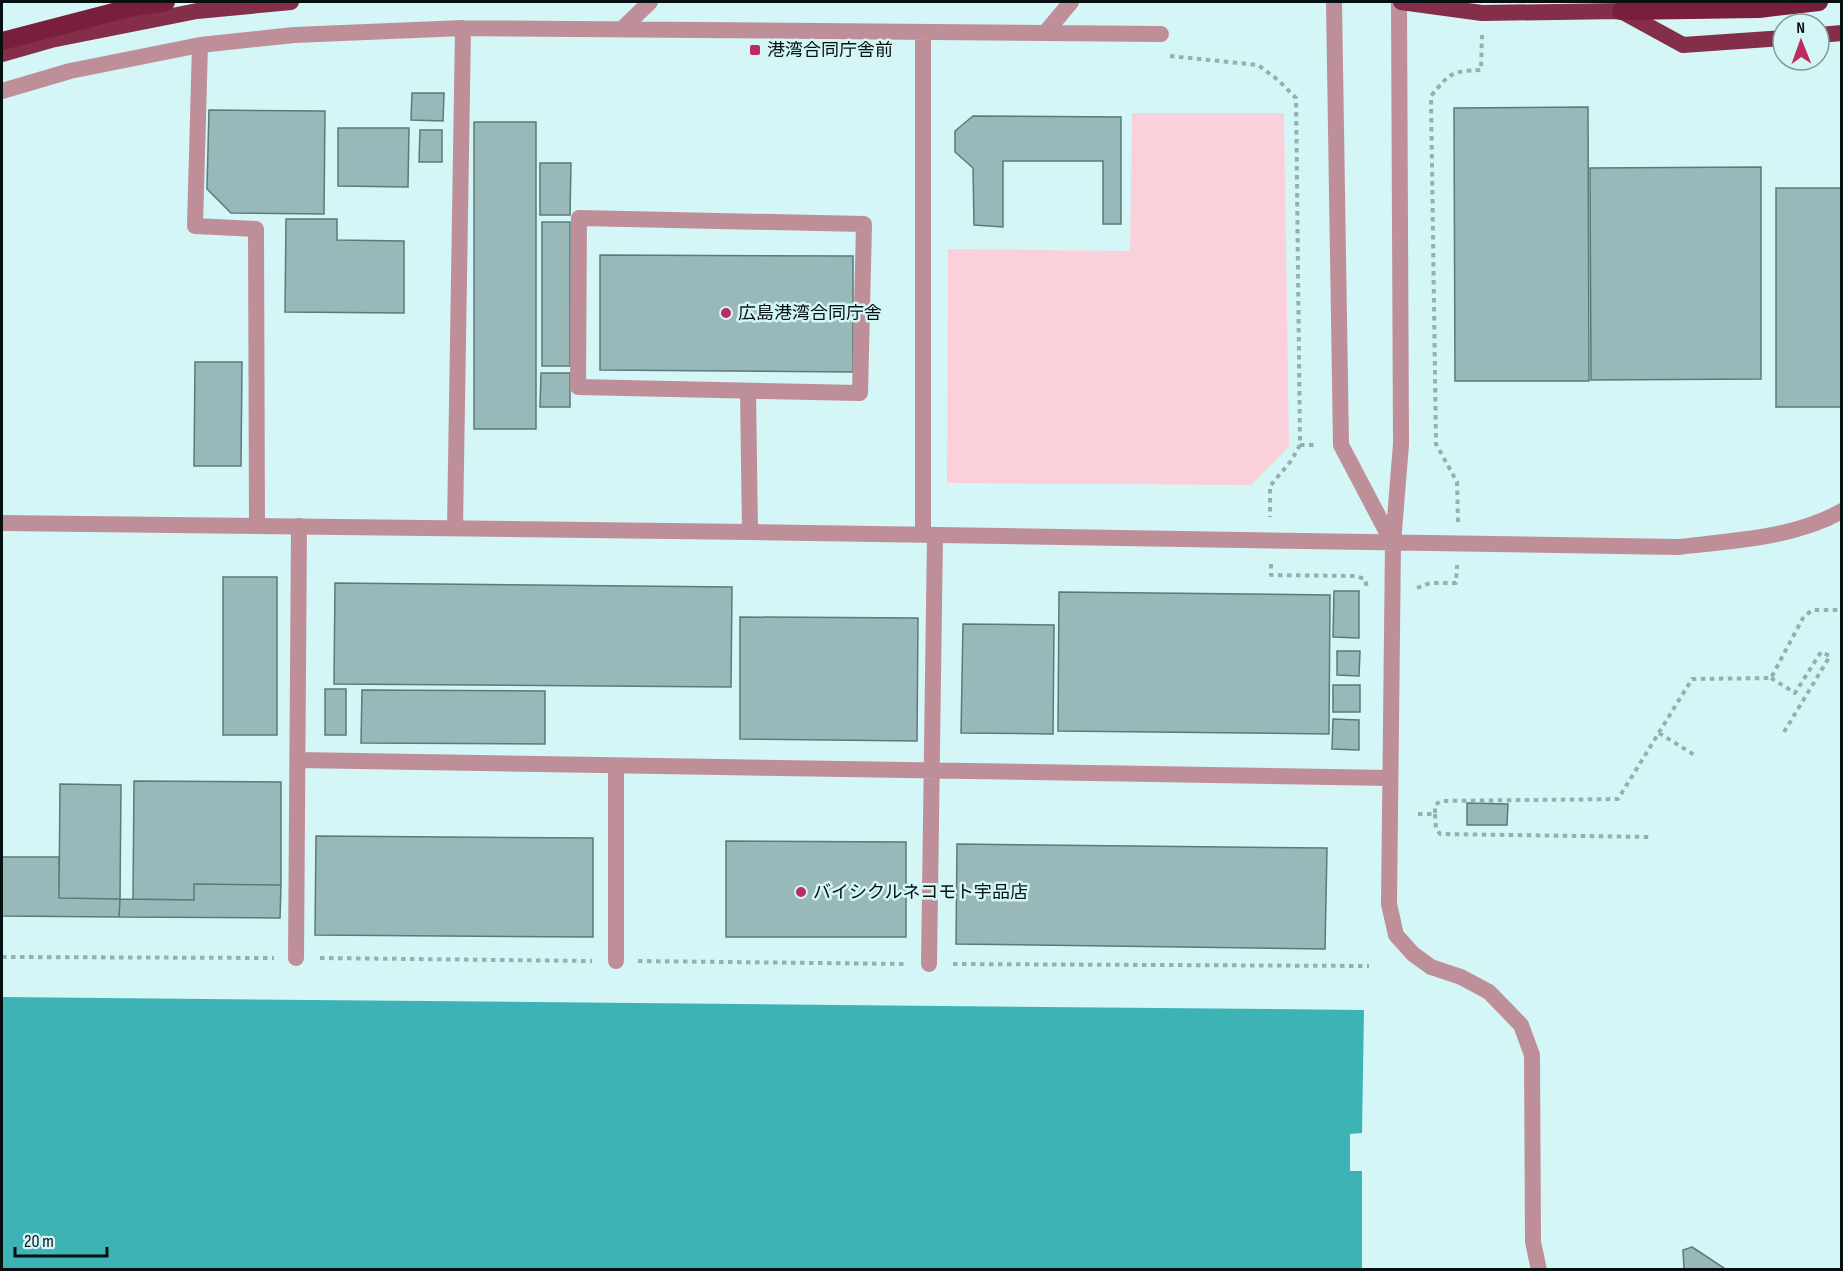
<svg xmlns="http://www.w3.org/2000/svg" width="1843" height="1271" font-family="'Sofia Sans Condensed','Noto Sans JP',sans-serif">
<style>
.green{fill:#fad1da}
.water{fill:#3eb3b6}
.building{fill:#98b8b9;stroke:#5b7a7a;stroke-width:1.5}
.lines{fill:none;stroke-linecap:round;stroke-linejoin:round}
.path{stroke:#94b0b0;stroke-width:4;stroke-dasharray:4.5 4.5;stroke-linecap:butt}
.service{stroke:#be8f99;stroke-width:16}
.minor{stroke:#be8f99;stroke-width:16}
.tertiary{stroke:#be8f99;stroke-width:16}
.trunk{stroke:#842e49;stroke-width:16}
.motorway{stroke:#7a1e3d;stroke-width:18}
.poi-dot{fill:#bb2d5f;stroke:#d4f6f6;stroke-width:2}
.labels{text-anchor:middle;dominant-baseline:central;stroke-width:5;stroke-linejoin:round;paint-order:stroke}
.poi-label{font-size:18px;fill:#051111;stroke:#d4f6f6;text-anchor:start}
</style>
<rect width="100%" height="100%" fill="#d4f6f6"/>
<path class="green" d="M1132,113H1284L1289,447L1251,485L947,483L948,249L1130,251Z"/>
<path class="water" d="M2,997L1364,1010L1362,1133L1350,1134V1171H1362V1269H2Z"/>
<path class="building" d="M412,93H444L443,121L411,120Z
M1588,107L1589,381H1455L1454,108Z
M209,110L325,111L324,214L231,213L207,189Z
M973,116L1121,117V224H1103V161H1003V227L974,225L973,168L955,152V131Z
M474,122H536V429H474Z
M338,128H409L408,187L338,186Z
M420,130H442V162H419Z
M540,163H571L570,215H540Z
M1761,167V379L1591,380L1590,168Z
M1776,188H1842V407H1776Z
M286,219H337V240L404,241V313L285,312Z
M542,222H570V366H542Z
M600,255L853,256V372L600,370Z
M195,362H242L241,466H194Z
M541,373H570V407H540Z
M223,577H277V735H223Z
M335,583L732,587L731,687L334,684Z
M1334,591H1359V638L1333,637Z
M1059,592L1330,595L1329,734L1058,731Z
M740,617L918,618L917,741L740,739Z
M963,624L1054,625L1053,734L961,733Z
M1337,651H1360L1359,676L1337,675Z
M1333,685H1360V712H1333Z
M325,689H346V735H325Z
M362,690L545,691V744L361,743Z
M1333,719L1359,720V750L1332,749Z
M134,781L281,782V885L194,884V900L133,899Z
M60,784L121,785L120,899L59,898Z
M1467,803L1508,804L1507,825H1467Z
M316,836L593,838V937L315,935Z
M726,841L906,842V937H726Z
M957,844L1327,848L1325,949L956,944Z
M2,857H59V898L120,899L119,917L2,916Z
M194,884L281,885L280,918L119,917L120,899L194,900Z
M1692,1247L1727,1270H1680L1684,1269L1683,1250Z"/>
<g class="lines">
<path class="path" d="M1170,56L1258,65L1278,80L1296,98L1300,445L1291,461L1270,486V517
M1300,445H1317
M1458,522L1457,482L1436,444L1431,96C1450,73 1451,71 1481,70L1482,35
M1271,564V575L1355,576L1365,579L1367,588
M1417,588L1430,583H1456L1457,565
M1771,678L1795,693L1821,652L1830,656L1784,732
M1659,733L1696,756
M1418,814H1435V805L1441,801L1618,799L1692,679L1771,678L1804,616L1813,610H1842
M1435,814L1436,828L1440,834L1652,837
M2,957L274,958
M320,958L592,961
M638,961L907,964
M953,964L1369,966"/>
<path class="service" d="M579,218L864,224L860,393L578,387Z
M748,391L750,532
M298,760L1390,778
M296,958L299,526
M616,961V766
M929,964L935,535"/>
<path class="minor" d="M622,29L650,2
M923,32V534
M1045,33L1071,2
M200,45L195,226L256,229L257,526
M2,91L70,71L200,45L294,35L463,28L1161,34
M455,528L463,28"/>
<path class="tertiary" d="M1334,2L1341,445L1392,542
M1399,2L1401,444L1393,543L1389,904L1396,935L1413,954L1431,967L1461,977L1489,992L1521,1025L1532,1055L1533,1242L1539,1270
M2,523L750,532L1678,547C1731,541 1795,538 1842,511"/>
<path class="trunk" d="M1401,2L1482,13L1621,11L1683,45L1783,38
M1819,35L1842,33
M2,54L51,40L197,11L291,2"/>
<path class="motorway" d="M1621,11L1759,9L1819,2
M2,41L129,8L166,2"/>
</g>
<g class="poi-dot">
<rect x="749" y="44" width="12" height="12" rx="3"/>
<circle cx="726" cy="313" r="6"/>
<circle cx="801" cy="892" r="6"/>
</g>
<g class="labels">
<g class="poi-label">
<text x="767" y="50">港湾合同庁舎前</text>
<text x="738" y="313">広島港湾合同庁舎</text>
<text x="813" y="892">バイシクルネコモト宇品店</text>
</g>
</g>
<rect width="1843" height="1271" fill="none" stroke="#051111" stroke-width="6"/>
<g transform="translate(1801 42) rotate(359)"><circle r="28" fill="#d4f6f6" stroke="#819a9a" stroke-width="1.5"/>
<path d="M0-4.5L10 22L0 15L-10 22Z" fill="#bb2d5f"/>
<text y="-9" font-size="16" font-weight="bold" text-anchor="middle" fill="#051111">N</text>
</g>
<path d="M15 1247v9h92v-9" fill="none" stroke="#051111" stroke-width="3"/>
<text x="24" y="1247" font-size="18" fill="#051111" stroke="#d4f6f6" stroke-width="4.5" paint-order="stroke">20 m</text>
</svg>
